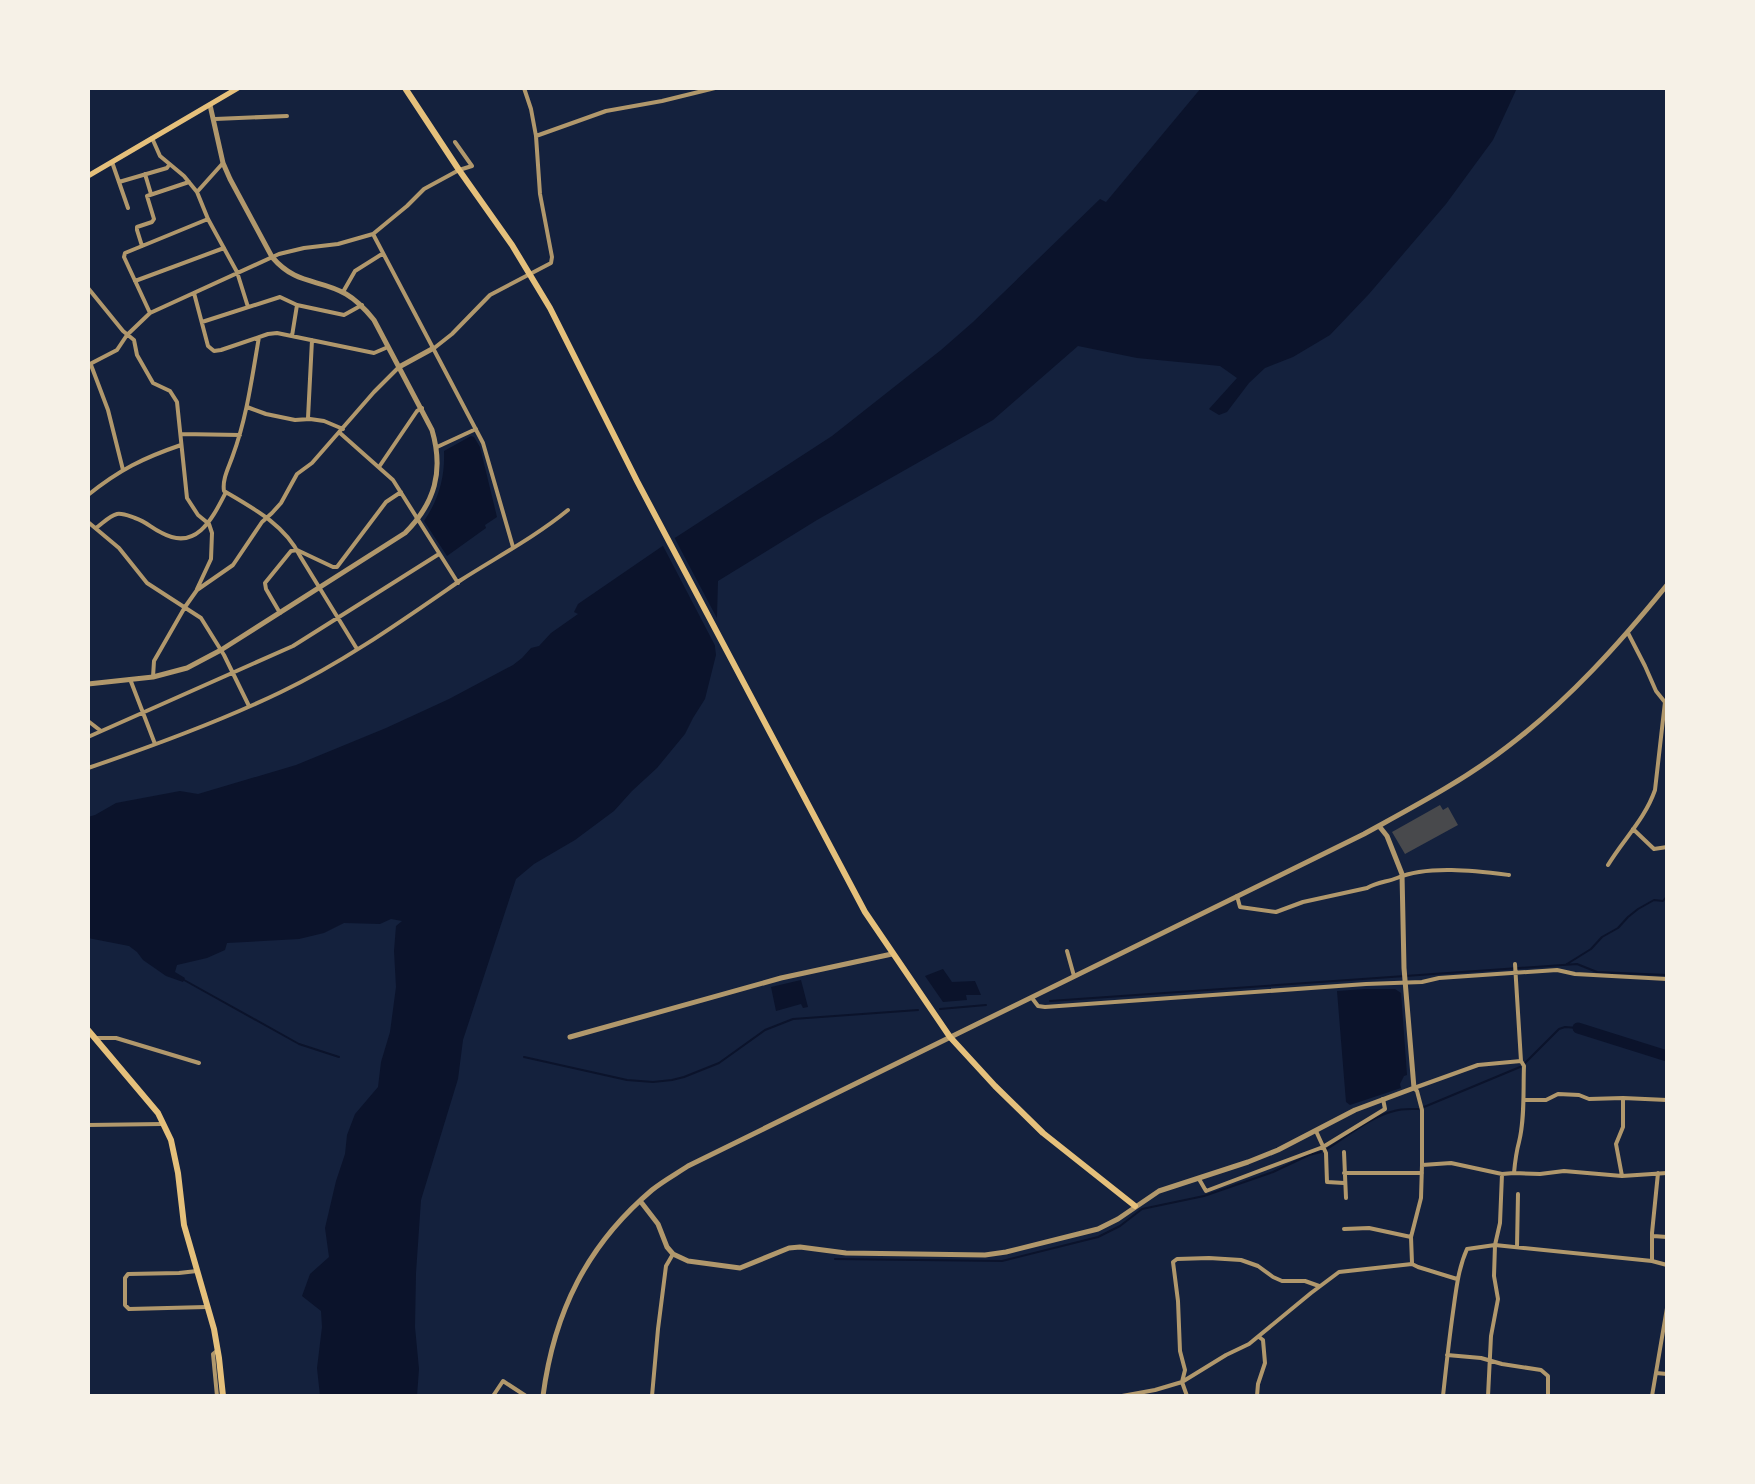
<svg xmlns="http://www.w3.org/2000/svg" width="1755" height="1484" font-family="'PT Sans Narrow',sans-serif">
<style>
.water{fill:#0b132b}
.pier{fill:#14213d}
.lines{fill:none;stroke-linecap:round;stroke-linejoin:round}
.stream{stroke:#0b132b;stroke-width:2}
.river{stroke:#0b132b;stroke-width:11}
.building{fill:#48494c}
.minor{stroke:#b1986c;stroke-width:4}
.tertiary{stroke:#b1986c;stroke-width:5}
.secondary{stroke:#e5c07b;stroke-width:5}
.primary{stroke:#e5c07b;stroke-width:6}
</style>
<rect width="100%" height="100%" fill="#14213d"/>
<path class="water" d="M1201,88H1517L1493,140L1446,204L1369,294L1330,335L1293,357L1265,368L1249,383L1227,412L1219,415L1209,409L1237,378L1220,366L1137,358L1078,346L993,420L817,520L718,581L717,616L714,638L716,655L705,699L693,718L685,734L657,768L632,791L614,811L575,840L534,864L516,879L463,1040L458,1079L421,1200L416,1273L415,1327L419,1369L417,1396H320L317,1368L322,1327L321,1311L302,1296L310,1274L329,1257L325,1228L336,1181L345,1154L347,1135L355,1114L378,1087L381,1062L390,1032L396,987L394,951L396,926L402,921L391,919L380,924L344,923L324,933L299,939L227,943L225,950L207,958L177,965L175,972L185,978L183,982L166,976L143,960L137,952L129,946L88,938V817L95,815L116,803L180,791L198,794L296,765L386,728L449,699L513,665L522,658L531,648L539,646L551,633L578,614L574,612L578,604L664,545L832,436L941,350L973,322L1100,199L1106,202Z
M471,436L474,437L480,447L497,517L485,525L486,528L447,556L424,521C439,499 445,477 444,451Z
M943,969L952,982L975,981L981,995H966L967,1000L943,1002L925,976Z
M801,980L808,1007L803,1008L801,1004L776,1011L771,987Z
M1365,989H1395L1401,993L1407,1075L1404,1076L1400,1084L1401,1088L1350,1105L1346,1102L1337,991Z"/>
<path class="pier" d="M673,535L720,624L718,638L720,655L661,542Z"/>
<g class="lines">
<path class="stream" d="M1567,964L1591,949L1602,937L1618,928L1628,917L1638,909L1654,900L1663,901L1667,896
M184,980L299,1044L339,1057
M1050,1001L1577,964L1597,972L1667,975
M940,1009L986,1005
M524,1057L627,1080L653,1082L672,1080L684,1077L719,1063L765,1030L793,1019L918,1010
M1525,1063L1559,1029L1565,1027L1578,1028
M1424,1107L1520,1067
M1327,1149C1348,1136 1370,1117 1394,1111C1402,1108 1411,1109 1420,1109
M835,1259L1002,1261L1098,1237L1120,1226L1142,1209L1204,1196L1273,1172L1309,1155L1321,1152"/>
<path class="river" d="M1578,1028L1667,1056"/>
</g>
<path class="building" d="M1440,805L1443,810L1448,807L1458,825L1405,854L1392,832Z"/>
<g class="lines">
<path class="minor" d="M215,119L287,116
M536,136L606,111L662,101L715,88
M152,138L160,156L184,176L197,192L208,219L237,272L248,307
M112,162L128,208
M145,174L151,194
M119,182L167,168L169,165
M197,192L223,163
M373,234L483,443L513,547
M142,246L137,230V227L152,222L154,219L147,196L189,182
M135,281L224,248
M88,288L123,331L134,340L137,355L153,383L170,391L177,402L187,498L198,515L209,524L212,533L211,559L197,589
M343,292L355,271L382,254
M194,293L208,346L214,351L221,350L268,334L277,333L374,353L388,347
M150,313L124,257L125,253L208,219
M202,322L280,297L297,305L344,315L362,305
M292,336L297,305
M259,337C252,377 247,417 233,455C229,467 222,479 224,491C253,508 285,525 300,556L357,649
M433,349L452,334L490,295L551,263L552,257L540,194L536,136L531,109L524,88
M88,365L117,350L127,335L150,313L279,254L304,248L338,244L373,234L407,206L424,189L459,170L472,166L455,142
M91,365L108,410L123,470
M247,407L266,414L295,420L310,419L324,421L343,429
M308,418L312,340
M340,433L393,480L458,583
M181,434L240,435
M437,447L476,429
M379,467L417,411L422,408
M88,495C119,470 143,458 181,445
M88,522L119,548L147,583L201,618L224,655L249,706
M96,528C102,524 109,516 117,514C123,513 129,516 135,518C147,522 151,528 162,533C197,552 213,517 226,492
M280,613L266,589L265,583L291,551L297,550L333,567H337L386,502L401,492
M1628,633L1645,666L1656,691L1664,701
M153,677L154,661L185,607L197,590L233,565L262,522L272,513L281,503L297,474L312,463L374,392L399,367
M130,679L155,744
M88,721L101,731
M88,737L293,646L439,554
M88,768C153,746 219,722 281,692C344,662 403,620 461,580C497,557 535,537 568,510
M1633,829L1654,849L1667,847
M1608,865C1623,840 1645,819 1655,790L1665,702L1667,701
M1237,896L1240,907L1276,912L1303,902L1367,888C1377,882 1387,882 1397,878C1428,865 1476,871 1509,875
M1067,951L1074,976
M1032,998L1038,1006L1045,1007L1366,984L1422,982L1439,978L1557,970L1575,974L1667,979
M95,1038H116L199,1063
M1524,1100H1546L1558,1094L1579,1095L1589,1099L1623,1098L1667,1100
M88,1125L162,1124
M1316,1131L1326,1153L1327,1182L1344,1183
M1344,1152L1346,1198
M1422,1165L1451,1163L1502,1174L1514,1173C1515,1162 1516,1153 1519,1142C1525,1118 1523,1090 1524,1066L1521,1061L1515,964
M1344,1173H1422
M1514,1173L1540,1174L1564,1171L1622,1176L1667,1173
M1622,1176L1616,1144L1623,1127V1098
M1199,1179L1206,1191L1323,1147L1385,1109L1383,1099
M1344,1229L1369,1228L1411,1237
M1653,1236L1667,1237
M1517,1247L1518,1194
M1652,1261V1233L1658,1173
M1412,1263L1411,1237L1421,1198L1422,1165V1110L1417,1091L1414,1088L1478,1065L1521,1061
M197,1271L179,1273L128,1274L125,1278V1305L129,1309L206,1307
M1447,1355L1481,1358L1502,1364L1541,1370L1548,1376V1396
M1656,1373L1667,1374
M217,1396L213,1354L218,1350
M493,1396L503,1381L526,1396
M652,1396L658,1329L666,1266L673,1254
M1122,1396L1155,1390L1182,1382L1226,1355L1249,1344L1311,1293L1339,1272L1412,1264L1418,1267L1457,1279
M1187,1396L1182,1382L1185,1370L1180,1351L1178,1301L1173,1262L1177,1259L1209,1258L1241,1260L1258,1266L1273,1277L1282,1281H1305L1319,1286
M1257,1396L1258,1384L1265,1363L1263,1340L1259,1337
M1443,1396C1446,1368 1449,1340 1453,1312C1456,1291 1458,1269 1467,1249L1495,1245L1652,1261L1667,1265
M1488,1396L1491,1336L1498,1299L1494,1276L1495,1245L1500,1223L1502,1174
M1652,1396L1667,1308"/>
<path class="tertiary" d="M399,367L432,349
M88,684L153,677L187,668L221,650L405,533C435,503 444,471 432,430L374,320C366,310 358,301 346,294C318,278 297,286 272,257L230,179L223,163L210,105
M570,1037L781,978L892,954
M641,1202L658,1224L667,1247L673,1254L688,1261L740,1268L789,1248L800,1247L846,1253L985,1255L1006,1252L1098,1229L1118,1219L1159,1191L1248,1162L1278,1150L1355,1110L1414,1088L1404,968L1402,874L1387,836L1379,826
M543,1396C554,1312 587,1245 652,1190C663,1181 676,1174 688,1166L1364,834C1413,807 1463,781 1507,747C1568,701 1619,644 1667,585"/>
<path class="secondary" d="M88,176L238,88"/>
<path class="primary" d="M405,88L459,170L512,245L550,308L637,481L865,912L950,1037L995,1086L1043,1133L1135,1206
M88,1030L158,1113L171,1140L178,1173L184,1225L214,1329L219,1358L223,1396"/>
</g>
<rect width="1755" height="1484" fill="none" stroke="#f6f1e7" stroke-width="180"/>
</svg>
